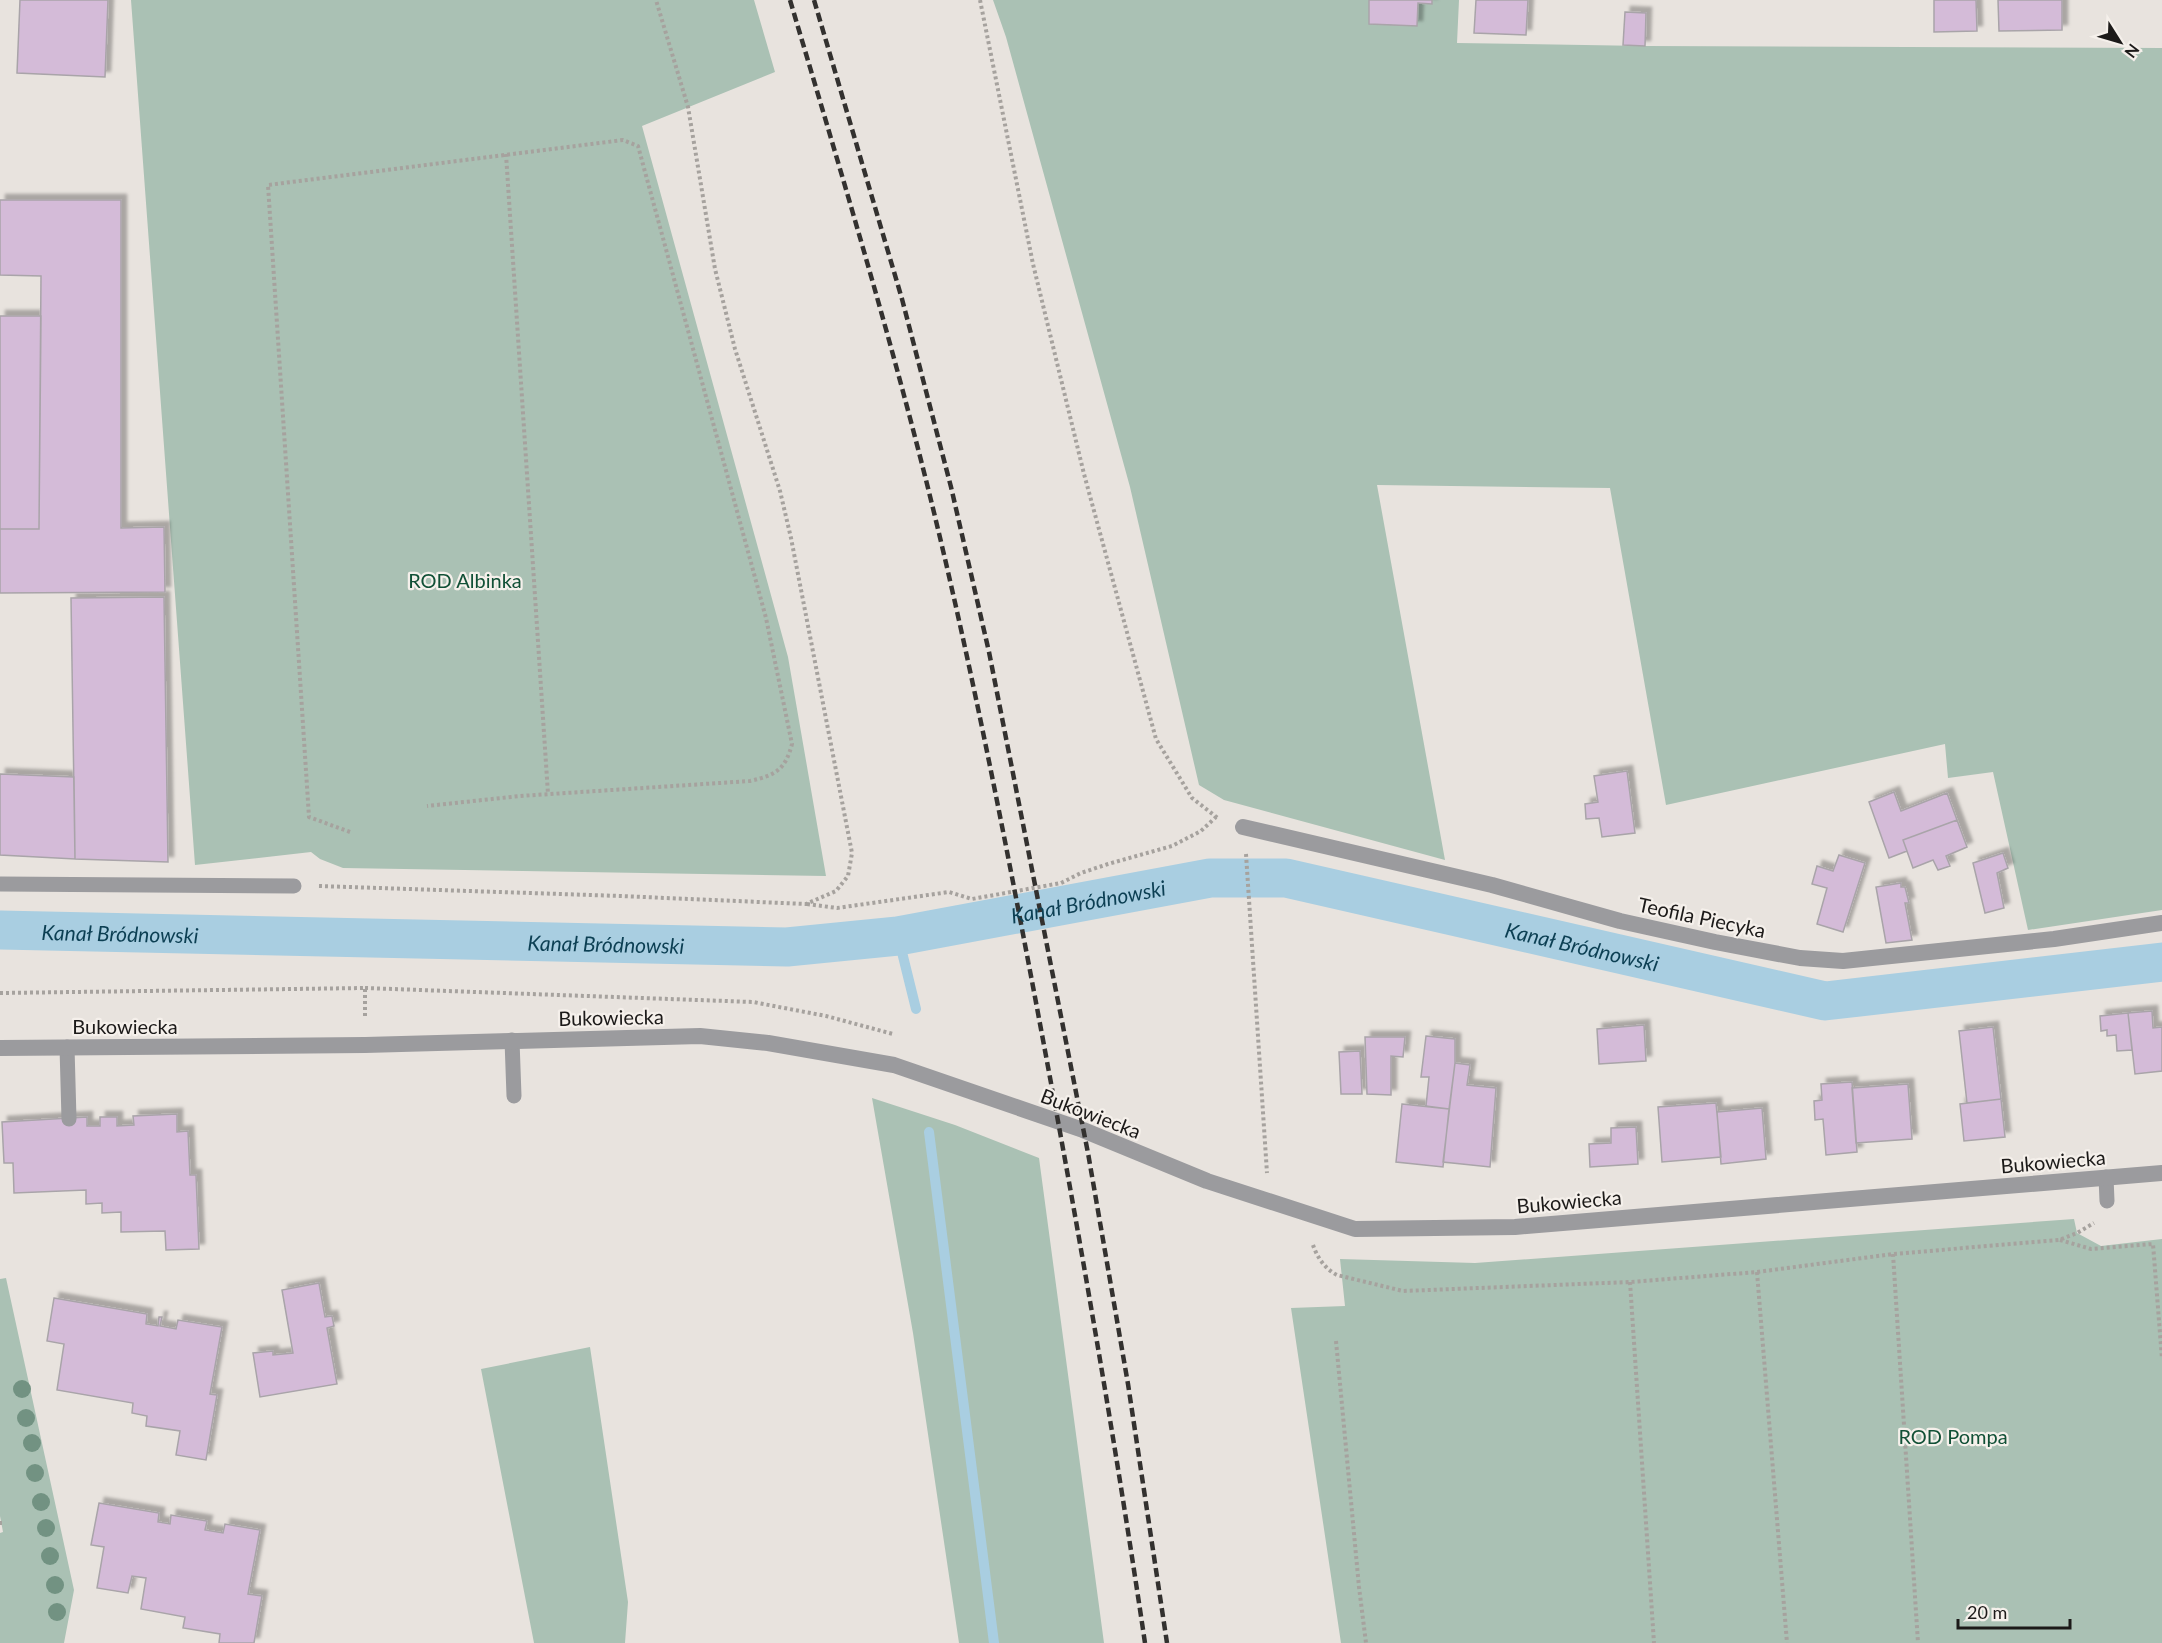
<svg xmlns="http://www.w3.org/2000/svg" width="2162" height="1643" font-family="Lato,sans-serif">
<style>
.green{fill:#aac1b4}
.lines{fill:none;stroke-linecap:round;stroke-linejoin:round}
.stream{stroke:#a9cee1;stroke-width:10}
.canal{stroke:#a9cee1;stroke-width:39}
.building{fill:#d4bbd8;stroke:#a9a4a9;stroke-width:1.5;filter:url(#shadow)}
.path{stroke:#a6a29e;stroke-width:4;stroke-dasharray:3 3;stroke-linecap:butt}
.service{stroke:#9b9b9e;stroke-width:15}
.minor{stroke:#9b9b9e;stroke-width:16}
.rail{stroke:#33312f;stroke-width:4.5;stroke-dasharray:9 4.5;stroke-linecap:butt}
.tree{fill:#729282}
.labels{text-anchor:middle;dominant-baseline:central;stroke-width:4.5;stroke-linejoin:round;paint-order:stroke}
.park-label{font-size:20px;fill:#115036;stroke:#f5f0eb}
.street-label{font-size:20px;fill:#1c1a19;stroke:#f5f0eb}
.water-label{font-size:21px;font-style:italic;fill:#0c3f53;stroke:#f5f0eb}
</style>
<defs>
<filter id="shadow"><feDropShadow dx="5.5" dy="-5.5" stdDeviation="1.5" flood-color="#0004"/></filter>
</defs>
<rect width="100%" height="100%" fill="#e8e3de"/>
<path class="green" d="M131,0H754L775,72L642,126L788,657L826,876L343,868L320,859L311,852L195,865Z
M993,0H1459L1457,43L1645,46L2162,48V910L2028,930L1993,772L1948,778L1945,744L1666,805L1610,488L1377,485L1445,860L1224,800L1199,785L1130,487L1006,37Z
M872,1098L955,1125L1039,1158L1104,1643H959L913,1333Z
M2074,1219L2077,1233L2101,1246L2162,1239V1643H1341L1291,1308L1345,1306L1340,1259L1475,1263Z
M6,1278L74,1590L64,1643H0V1533L3,1532L0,1516V1279Z
M590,1347L628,1602L625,1643H534L481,1369Z"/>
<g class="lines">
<path class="stream" d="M898,936L916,1009
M929,1132L994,1643"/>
<path class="canal" id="s1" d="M0,930L787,947L898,936L1210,878H1286L1825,1001L2162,962"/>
</g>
<path class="building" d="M20,0H108L105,77L17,73Z
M1369,0H1432V4L1418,3L1417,26L1369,24Z
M1476,0H1528L1526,35L1474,33Z
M1934,0H1976L1977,31L1934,32Z
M1998,0H2062V30L1999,31Z
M1625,12L1646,13L1645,46L1623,45Z
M0,200H121V528L164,527L165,592L0,593V529H39L41,276L0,275Z
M0,316H41L39,529H0Z
M164,597L168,862L75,859L71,598Z
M1627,771L1635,833L1602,837L1599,818L1586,819L1585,804L1598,802L1594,776Z
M0,774L74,777L75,859L0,855Z
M1894,792L1901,811L1947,793L1957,820L1903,840L1907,851L1889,858L1869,802Z
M1957,820L1967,847L1946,856L1950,866L1938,870L1933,860L1913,868L1903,840Z
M2003,853L2008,868L1997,873L2004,908L1985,913L1973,863Z
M1839,855L1865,863L1843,932L1817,924L1827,888L1812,884L1817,866L1833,871Z
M1901,883V887H1905L1909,903H1905L1912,940L1886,943L1876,887Z
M2152,1011L2153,1028L2162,1027V1071L2135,1074L2128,1013Z
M2128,1013L2132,1050L2117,1051L2116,1035L2107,1036V1030L2101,1031L2100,1016Z
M1644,1025L1646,1061L1599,1064L1597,1029Z
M1993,1027L2001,1099L1967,1103L1959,1031Z
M1426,1036L1455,1039V1063L1449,1109L1426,1106L1429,1077H1421Z
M1365,1037H1405L1403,1057L1391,1056V1095L1367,1094Z
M1360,1051L1362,1094H1341L1339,1052Z
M1455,1063L1470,1065L1467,1085L1496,1088L1490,1167L1443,1162Z
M1852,1082L1857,1152L1826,1155L1823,1119L1815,1120L1814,1101L1822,1100L1821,1084Z
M1908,1084L1912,1139L1856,1143L1852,1088Z
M2001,1099L2005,1137L1964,1141L1960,1104Z
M1716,1103L1721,1157L1662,1162L1658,1107Z
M1402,1104L1449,1109L1443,1167L1396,1162Z
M1762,1108L1766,1159L1721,1164L1717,1112Z
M177,1114V1132L188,1131L190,1175H196L199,1249L166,1250L165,1231L121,1232V1212L102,1213V1203L86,1204V1190L14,1193L13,1163H4L2,1122L87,1117V1126H100V1117H117V1126L134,1125L133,1116Z
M1636,1127L1638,1164L1590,1167L1589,1144L1611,1143V1128Z
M319,1283L325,1317L332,1316L334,1326L327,1328L337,1384L260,1397L253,1353L273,1351V1355L293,1353L282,1290Z
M54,1298L147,1314L146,1324L158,1326L159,1317H162L160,1326L176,1329L178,1320L222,1327L210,1394L217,1395L206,1460L176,1455L180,1431L146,1426L147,1416L132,1413L133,1403L57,1390L64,1344L47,1341Z
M99,1503L159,1513L158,1522L170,1524L171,1515L207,1521L205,1530L223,1533L225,1524L260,1530L248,1594L262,1596L254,1643H219L220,1634L183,1628L185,1617L141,1609L146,1578L132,1576L128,1593L97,1588L104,1547L91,1545Z"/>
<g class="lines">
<path class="path" d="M980,0L1033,264L1084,474L1156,739L1192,798L1219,819
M506,154L548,794
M350,832L309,817L268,185L623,140L638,146L766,618L792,744C785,770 776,775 750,781L520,796L427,806
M1246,854L1267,1173
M319,886L620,896L806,904L836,891L848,876L852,853L791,538L780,491L735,349L715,269L688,107L656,0
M807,904L837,908L949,892L972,899L1061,883L1081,873L1108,864L1172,846L1201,831L1216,817
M365,988L753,1002L826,1016L893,1034
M0,993L365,988V1018
M2060,1240L2091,1249L2153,1244L2162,1359
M1313,1245C1317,1257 1325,1269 1337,1275L1403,1291L1630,1282L1757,1272L1893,1254L2059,1240L2077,1233L2094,1223
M1893,1254L1918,1643
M1757,1272L1787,1643
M1630,1282L1654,1643
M1336,1341L1359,1587L1366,1643
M0,1523H2"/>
<path class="service" d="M0,884L294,886
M512,1040L514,1096
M67,1047L69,1119
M2106,1177L2107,1201"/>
<path class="minor" d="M1243,827L1492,885L1620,921L1715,942L1800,958L1843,961L2054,939L2162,923
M0,1048L365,1045L700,1036L768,1043L894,1065L1083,1130L1207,1181L1355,1229L1515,1227L2162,1173"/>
<path class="rail" d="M790,0C838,162 887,324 928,488C968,650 1000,813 1031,976C1073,1198 1112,1420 1145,1643
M814,0L902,299L951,487L989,652L1088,1153L1128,1384L1167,1643"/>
</g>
<g class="tree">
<circle cx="22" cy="1389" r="9"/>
<circle cx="26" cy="1418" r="9"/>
<circle cx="32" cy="1443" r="9"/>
<circle cx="35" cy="1473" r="9"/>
<circle cx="41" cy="1502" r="9"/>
<circle cx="46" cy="1528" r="9"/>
<circle cx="50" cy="1556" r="9"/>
<circle cx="55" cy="1585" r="9"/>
<circle cx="57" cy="1612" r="9"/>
</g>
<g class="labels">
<g class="park-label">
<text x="465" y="580">ROD Albinka</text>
<text x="1953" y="1436">ROD Pompa</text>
</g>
<g class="street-label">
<text transform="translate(1702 917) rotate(12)">Teofila Piecyka</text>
<text transform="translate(611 1017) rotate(-1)">Bukowiecka</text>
<text x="125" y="1026">Bukowiecka</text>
<text transform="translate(1091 1113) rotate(21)">Bukowiecka</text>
<text transform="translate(2053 1161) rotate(-5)">Bukowiecka</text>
<text transform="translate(1569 1201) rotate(-5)">Bukowiecka</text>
</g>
<g class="water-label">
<text stroke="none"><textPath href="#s1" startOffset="1092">Kanał Bródnowski</textPath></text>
<text stroke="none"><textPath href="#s1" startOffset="120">Kanał Bródnowski</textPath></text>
<text stroke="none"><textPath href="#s1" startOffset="606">Kanał Bródnowski</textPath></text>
<text stroke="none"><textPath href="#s1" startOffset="1596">Kanał Bródnowski</textPath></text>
</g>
</g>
<g transform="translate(2120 42) rotate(127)" stroke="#f5f0eb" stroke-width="4.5" paint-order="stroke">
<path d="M0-4.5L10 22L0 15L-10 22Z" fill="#1c1a19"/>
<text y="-9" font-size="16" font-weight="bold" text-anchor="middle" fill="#1c1a19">N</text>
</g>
<path d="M1958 1619v9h112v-9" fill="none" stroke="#1c1a19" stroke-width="3"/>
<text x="1967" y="1619" font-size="18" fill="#1c1a19" stroke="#f5f0eb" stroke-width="4.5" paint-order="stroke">20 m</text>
</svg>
